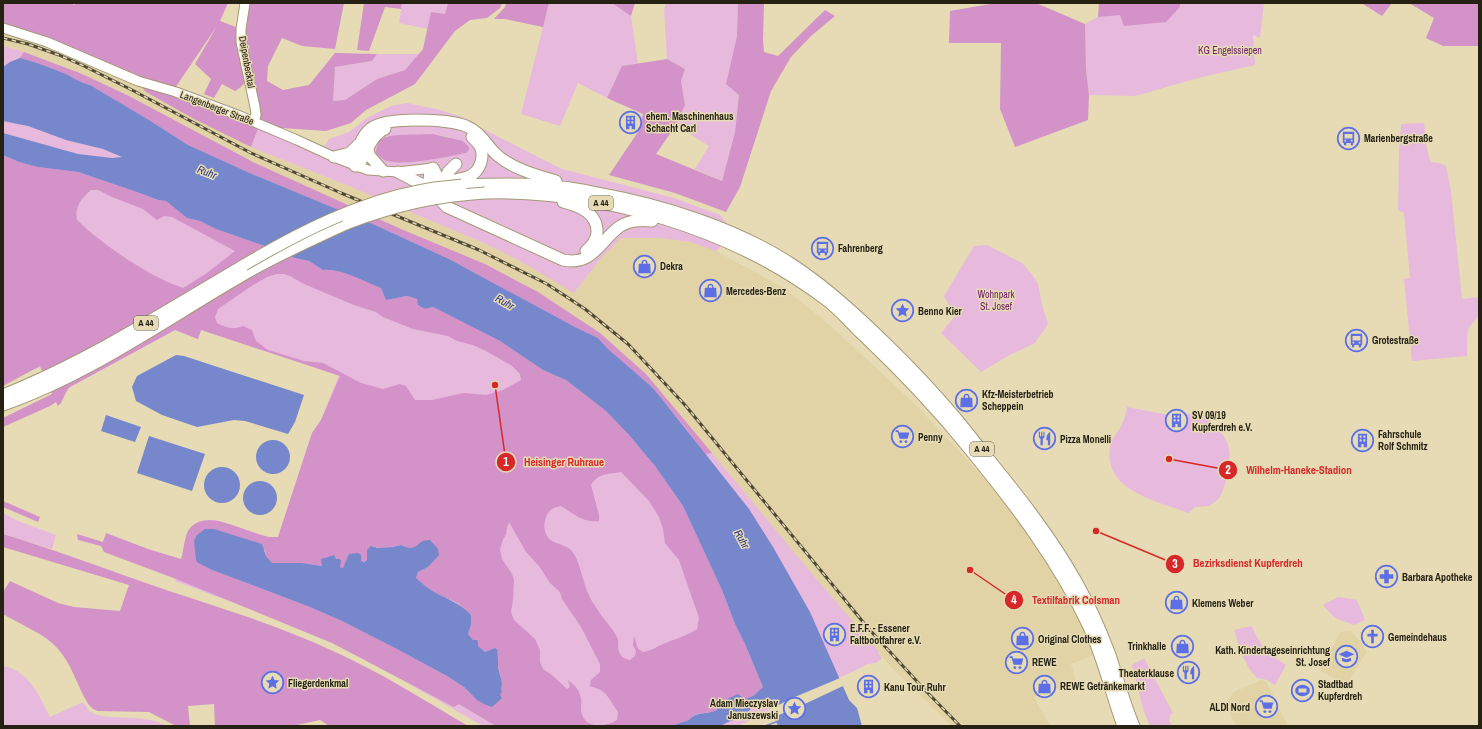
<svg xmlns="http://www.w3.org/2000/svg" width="1482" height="729" font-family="'Archivo Narrow',sans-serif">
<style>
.built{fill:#e1d3a5}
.green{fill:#e6b9dd;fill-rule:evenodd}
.forest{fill:#d392c8;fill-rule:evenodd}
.water{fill:#7787cb}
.pier{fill:#e6dbb5}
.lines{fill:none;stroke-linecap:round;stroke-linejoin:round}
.stream{stroke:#7787cb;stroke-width:1.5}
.secondary-casing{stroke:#a49975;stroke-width:11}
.motorway-casing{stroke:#a49975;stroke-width:13}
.secondary{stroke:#fff;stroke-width:9}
.motorway{stroke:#fff;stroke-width:11}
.rail-casing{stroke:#4e4835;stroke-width:3}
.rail{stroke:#e6dbb5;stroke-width:1.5;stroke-dasharray:4.5;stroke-linecap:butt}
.motorway-bridge-casing{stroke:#a49975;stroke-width:13;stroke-linecap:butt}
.motorway-bridge{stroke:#fff;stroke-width:11}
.labels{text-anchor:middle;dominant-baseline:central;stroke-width:3;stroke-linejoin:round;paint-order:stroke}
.shield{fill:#e6dbb5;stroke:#5f5944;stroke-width:1}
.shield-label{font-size:9px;font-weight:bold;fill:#252113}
.park-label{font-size:10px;fill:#6e2265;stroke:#e6dbb5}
.street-label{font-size:10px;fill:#252113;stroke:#e6dbb5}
.poi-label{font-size:10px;font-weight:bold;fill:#252113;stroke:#e6dbb5;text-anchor:start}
.water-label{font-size:11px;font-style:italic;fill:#2c3587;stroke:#e6dbb5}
.leader{fill:none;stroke:#d62828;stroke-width:1.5}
.callout-dot{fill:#d62828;stroke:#e6dbb5;stroke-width:1.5}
.mark-label{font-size:12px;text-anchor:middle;font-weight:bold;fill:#fff}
.callout-label{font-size:11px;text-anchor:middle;font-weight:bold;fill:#d62828;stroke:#e6dbb5;stroke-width:3;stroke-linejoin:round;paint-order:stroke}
</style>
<rect width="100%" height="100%" fill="#e6dbb5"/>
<path class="built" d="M3,29L137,82L146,92L194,119L251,147L349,186L486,244L520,261L575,292L601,258L621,238H660L691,242L716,251L784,288L832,327L918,407L982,476L1034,539L1089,635L1119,726L1093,655L1071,664L1076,681L1034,697L1050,726H952L890,666L807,568L646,374L600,333L538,292L485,264L401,229L253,162L129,96L80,73L45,59L3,46Z
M1351,631L1359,640L1367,653L1362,659L1348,683L1347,684L1320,671L1340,632Z
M1261,680L1266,681L1287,724L1286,726H1236L1225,704L1234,692Z"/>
<path class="green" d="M402,3H448L445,14L431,12L428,29L399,23Z
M549,3H612L631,16L638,64L622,66L607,98L578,83L560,126L521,114Z
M666,3H738L737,36L726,84L739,94L735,132L722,181L695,169L709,146L676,125L685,105L681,81L685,69L667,59L664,10Z
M1180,3H1264L1260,38L1253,35L1255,65L1202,77L1135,96L1089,95L1086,70L1085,24L1098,17L1180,7Z
M3,46L25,52L249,162L328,197L606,339L710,453H712L807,568L879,652L878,653L882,658L876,663L868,664L770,712L737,726H483L355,653L306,630L175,581L182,559L187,533L193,526L200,522L207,520H216L269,537H278L312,433L321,420L339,375L201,330L198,339L175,330L70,387C64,392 64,401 58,406L40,367L3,383Z
M377,54H419L405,70L377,79L345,100L333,101L335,67L372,61Z
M407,103L440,110L468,119L481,128L562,169L674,198L720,215L735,233L716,251L691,242L660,238H621L601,258L574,293L520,261L486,244L349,186L251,147L259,126L320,154L329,139L349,132L367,118L391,106ZM434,134L449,137L466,153C439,158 410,165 383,159L391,136Z
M1424,123L1427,150L1431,162L1439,163L1446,166L1451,191L1462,299L1479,297V315L1468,329L1467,338V356L1412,361L1404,279L1410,278L1404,213L1398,210L1399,151L1401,124Z
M987,245L1022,263L1033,276L1038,284L1042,305L1048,324L1035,343L1008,356L981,372L941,333L955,316L944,296L974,246Z
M1127,407L1184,418L1185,413L1211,419L1210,424C1216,429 1223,433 1226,440C1234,454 1227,485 1219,498C1217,501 1212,504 1209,506L1195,507L1188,513C1157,501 1099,490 1111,443C1114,435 1120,430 1123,422C1125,418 1126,412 1127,407Z
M3,513L18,521L56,535L52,549L3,534Z
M1338,597L1357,600L1365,620L1354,625L1335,618L1323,605Z
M1252,626C1260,646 1268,654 1286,665L1275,685L1267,680L1257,678L1250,670L1242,655L1234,630Z
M1144,658L1173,713L1171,714L1169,720L1172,726H1150L1144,712L1132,665Z
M3,666C30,671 39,696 50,717L83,702L89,711L97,715C117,720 149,714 166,726H3Z"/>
<path class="forest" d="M3,3H71L74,5L76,3H228L220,21L241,29L245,3H344L335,49L302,46L282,38L268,66L267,81L283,90L309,85L335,53L377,54L372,61L335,67L333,101L345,100L377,79L405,70L423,49L431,12L445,14L448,3H502L500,8L487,18L470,20L455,31L415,84L366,110L351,123L326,131L282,128L278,132L254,121L249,78C244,83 241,88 235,91L222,84L214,98L204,94L211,79L195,64L217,26L175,88L140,77L3,27Z
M364,3H402L401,9L385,7L369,51L357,50Z
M506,3H549L543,27L505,19H494L505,7Z
M612,3H635L631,16Z
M738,3H764L763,40L764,52L778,56L825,10L835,16L811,36L791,57L771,91L740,187L726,212L675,193L609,175L638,132L643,114L607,98L622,66L667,59L685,69L681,81L685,105L676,125L656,154L722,181L735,132L739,95L726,84L737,36Z
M996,3H1036L1085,24L1086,70L1089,95L1088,120L1015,147L1000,109L1001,43H949L950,11Z
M1099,3H1180V7L1166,22L1124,26L1120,15L1098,17Z
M1364,3H1392L1382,16L1363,4Z
M1409,3H1479V46H1443L1426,38L1434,18Z
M24,52L80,73L129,96L253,162L401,229L485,264L538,292L600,333L646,374L712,453L705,454L685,427L652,387L608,349L598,338L575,327L449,259L375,225L252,174L188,145L149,120L90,85C81,83 74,78 66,74C51,68 36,62 20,58Z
M137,82L259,126L251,147L194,119L146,92Z
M433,134L463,141L469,147V150L466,153C447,157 401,167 384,160C381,158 378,155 376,154C376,148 377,143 382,139C389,133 423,135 433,134Z
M3,155L19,162L39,167L78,172L137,192L158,200L166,201L187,218L200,221L216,229L276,250L295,258L309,261L323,270C340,268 365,282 381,288L386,300L407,296L417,299L425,309L433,307L500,341L543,370L566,380L606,411L629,435L655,466L683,506L722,590L735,624L745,644L763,687L753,696L745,699L738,694C731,700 723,708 715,711C704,715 697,710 689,720L671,726H496L459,704L454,707L332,643L176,579L104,552L101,546L78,540L77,534L103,542L106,533L148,549L181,559C184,550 184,539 188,531C204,505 247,534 269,537C272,537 275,537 278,537L312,433L321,420L340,376L201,330L198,339L175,330L70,387C64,392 64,401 58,406L56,402L50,406L3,427V418L52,394L40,366L3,386ZM91,190H98L112,197L143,209L157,220L164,216L172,217L235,251L207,273L183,288C149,277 102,244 77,220C74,207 82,198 91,190ZM277,274H284L290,276L304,284L354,305L376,312L383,317L413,329L448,336L457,341L473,345L486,351L512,366L520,374L521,380L503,390L486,395L464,393L432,400H415L406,386L400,384L383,389L361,383L323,363L304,361L268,350L256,341L252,330L243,326C233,330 227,328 217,323L215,317L218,309L253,285L267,277ZM621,472L649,501L659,517L663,529L665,543L679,560L699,618L697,629C685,637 674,639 661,645C655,648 650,651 643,652L638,649L634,636L633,645L636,651L635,656L630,660C626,659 622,658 620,654C616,649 620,643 617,637C612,627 603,619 597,609C594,604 590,599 588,593C583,582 579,558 571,550C562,542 548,545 545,531C543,525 546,512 552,509C554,507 558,507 561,506C574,514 583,523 599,521V515L591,485C598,473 609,474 621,472ZM509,522L526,552L539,566L550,583L560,592L562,599L581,627L600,664V672L591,680L590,686L601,690L606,694L618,712L617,720C604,728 583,729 581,710C581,705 582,700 580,695C578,688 574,685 568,680L570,687L567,689L552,675L543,669L540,662V650L535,639L514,620L511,612L513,600L514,580L512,574L502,559L500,550L502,542L506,534L507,528ZM418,544L428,567L418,572L416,578L421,583L433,592L458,603L471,615V625L468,634L473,640H476L478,646L485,652L495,648L497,649L498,666L501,677L502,686L500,695L477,700L464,687L447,676L395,648L344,622L310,607L212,570L198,563L265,550L266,556L272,563H302L323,566L325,557H330L338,560L340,559V567L344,568L347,563L361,556V560L362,562L367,560V554L372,546C383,550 391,546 401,545L409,549H413Z
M3,501L40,517L38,522L3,507Z
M3,534C59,551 113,572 169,591C224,609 280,626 333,651C380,672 424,700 468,726H329L320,720L292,726H215L214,704L188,706L190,726H176L149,712L98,711L93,709L88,704C78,687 71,663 58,649C44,633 21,625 3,614V592L10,581L58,603L74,607L120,611L129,585L3,547Z"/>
<path class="water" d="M20,58C36,62 51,68 66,74C74,78 81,83 90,85L149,120L188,145L252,174L375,225L449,259L575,327L598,338L608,349L652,387L662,399L749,509L773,547L810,612L849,700L857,708L862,726H778L767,702L755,701L751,703L750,710L743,715L720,726H671L689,720C696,711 707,715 717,710L719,703L738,694L745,699L753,696L763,687L745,644L735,624L722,590L683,506L655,466L629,435L606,411L566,380L543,370L500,341L433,307L425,309L418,305L417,299L407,296L386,300L381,288C365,282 340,268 323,270L309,261L295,258L276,250L216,229L200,221L187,218L166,201L158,200L137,192L78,172L38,167L19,162L3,155V133L78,154L112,158L122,157L103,149L66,140L28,126L3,121V67L10,62Z
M176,355L184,356L304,395L295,422L288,434L245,421L234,420L197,427L162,415L136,401L132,387L137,376Z
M106,415L141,427L135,442L101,431Z
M149,436L205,454L192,491L137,473Z
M256 457a17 17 0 1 1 34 0a17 17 0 1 1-34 0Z
M204 485a18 18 0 1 1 36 0a18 18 0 1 1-36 0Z
M243 498a17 17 0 1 1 34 0a17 17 0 1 1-34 0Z
M205,529H214L262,544L266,556L272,563H302L322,566L321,559L334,555L336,559H340L341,561L340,567L343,568L349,554L358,553L361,555V561L364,562L367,560V550L371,546L378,548L392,547L401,545C419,554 415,539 430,540L438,549L439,555L428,567L418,572L416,578C422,583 427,588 434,592C447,599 460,603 471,615V625L468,634L473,640H477L478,642V646L485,652L495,648L497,649C498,655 498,661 498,666C499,675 504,681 501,690L502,691L500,695L502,698L492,707L484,704L477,700L464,687L447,676L395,648L344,622L310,607L212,570L198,563L196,560L194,541L197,535Z"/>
<path class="pier" d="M840,678L843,686L794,709L790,699Z
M789,700L793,709L772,718L768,710Z"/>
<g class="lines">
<path class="stream" d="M765,726L776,722"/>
<defs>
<path id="secondary" d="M245,3L241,29V42L255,107L256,115L254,121
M3,28L47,42L138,81L176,92L240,116L297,140L334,157L368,170L398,172L433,168"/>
<path id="motorway" d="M368,148L369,155L383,171
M334,157L350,153L359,144
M355,166C356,153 360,138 370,129C386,116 447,119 466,126C481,132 486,145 497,155C513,169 536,175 556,181
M358,166C366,154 371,135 385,129
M433,168L447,194
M430,169L429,181L431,191L447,207L563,260C593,266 599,242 619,227C629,220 640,220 652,221
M398,172L421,184L431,191
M448,181C455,180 463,179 470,176C480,171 485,157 480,146C478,143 475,140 472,137
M462,185C489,184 515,183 542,185C560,186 579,189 597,193C663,205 737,228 793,265C822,284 847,306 872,330C910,366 947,405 979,447C1014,490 1050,534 1077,583C1090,606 1101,631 1110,655C1118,679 1124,703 1134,726
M442,187L448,172L456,164
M485,193C601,190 732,229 825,299C839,309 851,324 864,336C902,372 938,410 971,451C1015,505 1058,561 1088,625C1103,657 1111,693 1123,726
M563,202C579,206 598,213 597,233C596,241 592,246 586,251
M3,395C88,361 166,311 244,265
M3,405C92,374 169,317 250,271C282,253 315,238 348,223"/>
</defs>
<use href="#secondary" class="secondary-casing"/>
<use href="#motorway" class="motorway-casing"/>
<use href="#secondary" class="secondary"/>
<use href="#motorway" class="motorway"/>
<defs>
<path id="rail" d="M3,38L28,44L59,55L84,66L132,90L251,153L341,193L479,250L547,284L585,309L628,344L685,405L868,628L924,689L960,726"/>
</defs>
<use href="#rail" class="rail-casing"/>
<use href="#rail" class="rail"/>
<defs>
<path id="motorway-bridge" d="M348,223C395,206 434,196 485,193
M244,265C300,232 359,202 423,190C436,187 449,187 462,185"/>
</defs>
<use href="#motorway-bridge" class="motorway-bridge-casing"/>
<use href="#motorway-bridge" class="motorway-bridge"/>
</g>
<defs>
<symbol id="building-ring" viewBox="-11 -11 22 22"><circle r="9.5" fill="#e6dbb5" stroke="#5d6fe6" stroke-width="1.5"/><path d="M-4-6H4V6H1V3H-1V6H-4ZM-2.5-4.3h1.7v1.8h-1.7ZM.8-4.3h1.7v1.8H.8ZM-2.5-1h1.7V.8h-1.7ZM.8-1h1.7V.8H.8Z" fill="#5d6fe6"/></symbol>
<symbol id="bus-ring" viewBox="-11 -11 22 22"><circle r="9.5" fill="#e6dbb5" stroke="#5d6fe6" stroke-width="1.5"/><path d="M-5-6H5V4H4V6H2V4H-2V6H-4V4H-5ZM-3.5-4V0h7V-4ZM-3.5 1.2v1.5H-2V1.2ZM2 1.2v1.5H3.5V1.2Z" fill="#5d6fe6"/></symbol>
<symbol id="shop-ring" viewBox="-11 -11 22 22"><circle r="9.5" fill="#e6dbb5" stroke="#5d6fe6" stroke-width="1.5"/><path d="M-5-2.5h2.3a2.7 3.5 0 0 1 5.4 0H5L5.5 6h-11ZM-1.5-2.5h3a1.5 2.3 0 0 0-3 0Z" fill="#5d6fe6"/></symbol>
<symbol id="sight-ring" viewBox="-11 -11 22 22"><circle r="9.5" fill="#e6dbb5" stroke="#5d6fe6" stroke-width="1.5"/><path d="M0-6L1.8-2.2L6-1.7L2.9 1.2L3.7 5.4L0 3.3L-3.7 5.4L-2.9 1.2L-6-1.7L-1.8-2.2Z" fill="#5d6fe6"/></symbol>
<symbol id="supermarket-ring" viewBox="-11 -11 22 22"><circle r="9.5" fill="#e6dbb5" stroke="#5d6fe6" stroke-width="1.5"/><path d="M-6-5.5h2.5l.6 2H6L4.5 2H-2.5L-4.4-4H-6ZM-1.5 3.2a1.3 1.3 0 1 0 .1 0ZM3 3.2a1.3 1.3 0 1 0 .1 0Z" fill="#5d6fe6"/></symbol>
<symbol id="restaurant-ring" viewBox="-11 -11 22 22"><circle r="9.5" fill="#e6dbb5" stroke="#5d6fe6" stroke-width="1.5"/><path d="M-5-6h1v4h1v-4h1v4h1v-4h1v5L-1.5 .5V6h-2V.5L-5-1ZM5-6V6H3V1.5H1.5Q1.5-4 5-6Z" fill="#5d6fe6"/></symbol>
<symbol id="pharmacy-ring" viewBox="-11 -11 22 22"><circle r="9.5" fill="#e6dbb5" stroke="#5d6fe6" stroke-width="1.5"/><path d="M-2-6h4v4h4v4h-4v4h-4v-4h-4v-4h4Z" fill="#5d6fe6"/></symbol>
<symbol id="church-ring" viewBox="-11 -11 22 22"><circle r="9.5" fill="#e6dbb5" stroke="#5d6fe6" stroke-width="1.5"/><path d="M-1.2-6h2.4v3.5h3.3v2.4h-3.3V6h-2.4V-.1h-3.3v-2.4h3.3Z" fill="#5d6fe6"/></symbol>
<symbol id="school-ring" viewBox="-11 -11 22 22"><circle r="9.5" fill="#e6dbb5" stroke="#5d6fe6" stroke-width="1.5"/><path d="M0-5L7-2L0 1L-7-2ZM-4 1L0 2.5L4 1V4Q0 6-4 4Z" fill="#5d6fe6"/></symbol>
<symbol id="stadium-ring" viewBox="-11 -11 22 22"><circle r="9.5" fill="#e6dbb5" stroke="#5d6fe6" stroke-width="1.5"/><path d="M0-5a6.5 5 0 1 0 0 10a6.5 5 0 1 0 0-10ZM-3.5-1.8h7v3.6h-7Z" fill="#5d6fe6"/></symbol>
</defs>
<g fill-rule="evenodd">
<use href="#building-ring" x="618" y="110" width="25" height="25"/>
<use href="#bus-ring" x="1336" y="126" width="25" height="25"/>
<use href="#bus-ring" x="810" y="236" width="25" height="25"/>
<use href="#shop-ring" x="632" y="254" width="25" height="25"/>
<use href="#shop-ring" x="698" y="278" width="25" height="25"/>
<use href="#sight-ring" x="890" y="298" width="25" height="25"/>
<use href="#bus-ring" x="1344" y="328" width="25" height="25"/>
<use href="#shop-ring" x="954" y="388" width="25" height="25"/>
<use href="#building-ring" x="1164" y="408" width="25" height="25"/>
<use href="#supermarket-ring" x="890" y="424" width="25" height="25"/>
<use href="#restaurant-ring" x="1032" y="426" width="25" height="25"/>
<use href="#building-ring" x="1350" y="428" width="25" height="25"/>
<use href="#pharmacy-ring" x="1374" y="564" width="25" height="25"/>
<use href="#shop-ring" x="1164" y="590" width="25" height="25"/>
<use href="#building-ring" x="822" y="622" width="25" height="25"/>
<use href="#church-ring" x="1360" y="624" width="25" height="25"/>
<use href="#shop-ring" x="1010" y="626" width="25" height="25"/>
<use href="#shop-ring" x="1170" y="634" width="25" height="25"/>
<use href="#school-ring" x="1334" y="644" width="25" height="25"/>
<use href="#supermarket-ring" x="1004" y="650" width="25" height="25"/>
<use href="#restaurant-ring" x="1176" y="660" width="25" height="25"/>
<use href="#sight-ring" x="260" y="670" width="25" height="25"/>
<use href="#shop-ring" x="1032" y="674" width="25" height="25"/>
<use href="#building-ring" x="856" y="674" width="25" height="25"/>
<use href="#stadium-ring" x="1290" y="678" width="25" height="25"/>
<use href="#supermarket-ring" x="1254" y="694" width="25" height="25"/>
<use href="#sight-ring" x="782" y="696" width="25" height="25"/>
</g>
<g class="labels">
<g class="shield">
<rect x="589" y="196" width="24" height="14" rx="3"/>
<rect x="134" y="316" width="24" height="14" rx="3"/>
<rect x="970" y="442" width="24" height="14" rx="3"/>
</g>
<g class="shield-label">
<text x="601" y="203">A 44</text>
<text x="146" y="323">A 44</text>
<text x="982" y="449">A 44</text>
</g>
<g class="park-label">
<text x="1230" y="50">KG Engelssiepen</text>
<text x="996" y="294">Wohnpark<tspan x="996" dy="12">St. Josef</tspan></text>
</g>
<g class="street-label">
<text transform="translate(247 62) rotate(80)">Deipenbecktal</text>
<text transform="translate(217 108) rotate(21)">Langenberger Straße</text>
</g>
<g class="poi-label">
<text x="646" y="116">ehem. Maschinenhaus<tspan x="646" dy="12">Schacht Carl</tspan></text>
<text x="1364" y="138">Marienbergstraße</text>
<text x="838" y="248">Fahrenberg</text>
<text x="660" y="266">Dekra</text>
<text x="726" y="291">Mercedes-Benz</text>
<text x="918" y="311">Benno Kier</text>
<text x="1372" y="340">Grotestraße</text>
<text x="982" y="394">Kfz-Meisterbetrieb<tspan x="982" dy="12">Scheppein</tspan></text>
<text x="1192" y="415">SV 09/19<tspan x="1192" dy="12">Kupferdreh e.V.</tspan></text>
<text x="1378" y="434">Fahrschule<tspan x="1378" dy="12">Rolf Schmitz</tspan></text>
<text x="918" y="437">Penny</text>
<text x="1060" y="439">Pizza Monelli</text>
<text x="1402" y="577">Barbara Apotheke</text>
<text x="1192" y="603">Klemens Weber</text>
<text x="850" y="628">E.F.F. - Essener<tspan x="850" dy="12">Faltbootfahrer e.V.</tspan></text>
<text x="1388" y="637">Gemeindehaus</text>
<text x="1038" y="639">Original Clothes</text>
<text x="1166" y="646" text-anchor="end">Trinkhalle</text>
<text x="1330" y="650" text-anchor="end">Kath. Kindertageseinrichtung<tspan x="1330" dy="12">St. Josef</tspan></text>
<text x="1032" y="662">REWE</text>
<text x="1174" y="673" text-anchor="end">Theaterklause</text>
<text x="288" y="683">Fliegerdenkmal</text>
<text x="1318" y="684">Stadtbad<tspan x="1318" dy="12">Kupferdreh</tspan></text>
<text x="1060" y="686">REWE Getränkemarkt</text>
<text x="884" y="687">Kanu Tour Ruhr</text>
<text x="778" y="703" text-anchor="end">Adam Mieczyslav<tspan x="778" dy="12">Januszewski</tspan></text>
<text x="1250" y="707" text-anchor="end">ALDI Nord</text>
</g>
<g class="water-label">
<text transform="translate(207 172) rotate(21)">Ruhr</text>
<text transform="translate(505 302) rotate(30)">Ruhr</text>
<text transform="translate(742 539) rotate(61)">Ruhr</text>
</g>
</g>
<path class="leader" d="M495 385L506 462M1169 459L1228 470M1096 531L1175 564M970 570L1014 600"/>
<g class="callout-dot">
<circle cx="495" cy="385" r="4"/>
<circle cx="1169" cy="459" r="4"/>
<circle cx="1096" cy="531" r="4"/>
<circle cx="970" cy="570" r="4"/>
<circle cx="506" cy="462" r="10"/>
<circle cx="1228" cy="470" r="10"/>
<circle cx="1175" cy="564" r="10"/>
<circle cx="1014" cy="600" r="10"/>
</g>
<g class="mark-label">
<text x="506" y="466">1</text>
<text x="1228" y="474">2</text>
<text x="1175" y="568">3</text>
<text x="1014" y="604">4</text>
</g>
<g class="callout-label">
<text x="564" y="466">Heisinger Ruhraue</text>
<text x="1299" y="474">Wilhelm-Haneke-Stadion</text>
<text x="1248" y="567">Bezirksdienst Kupferdreh</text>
<text x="1076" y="604">Textilfabrik Colsman</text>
</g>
<rect width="1482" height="729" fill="none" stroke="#252113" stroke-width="8"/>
</svg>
